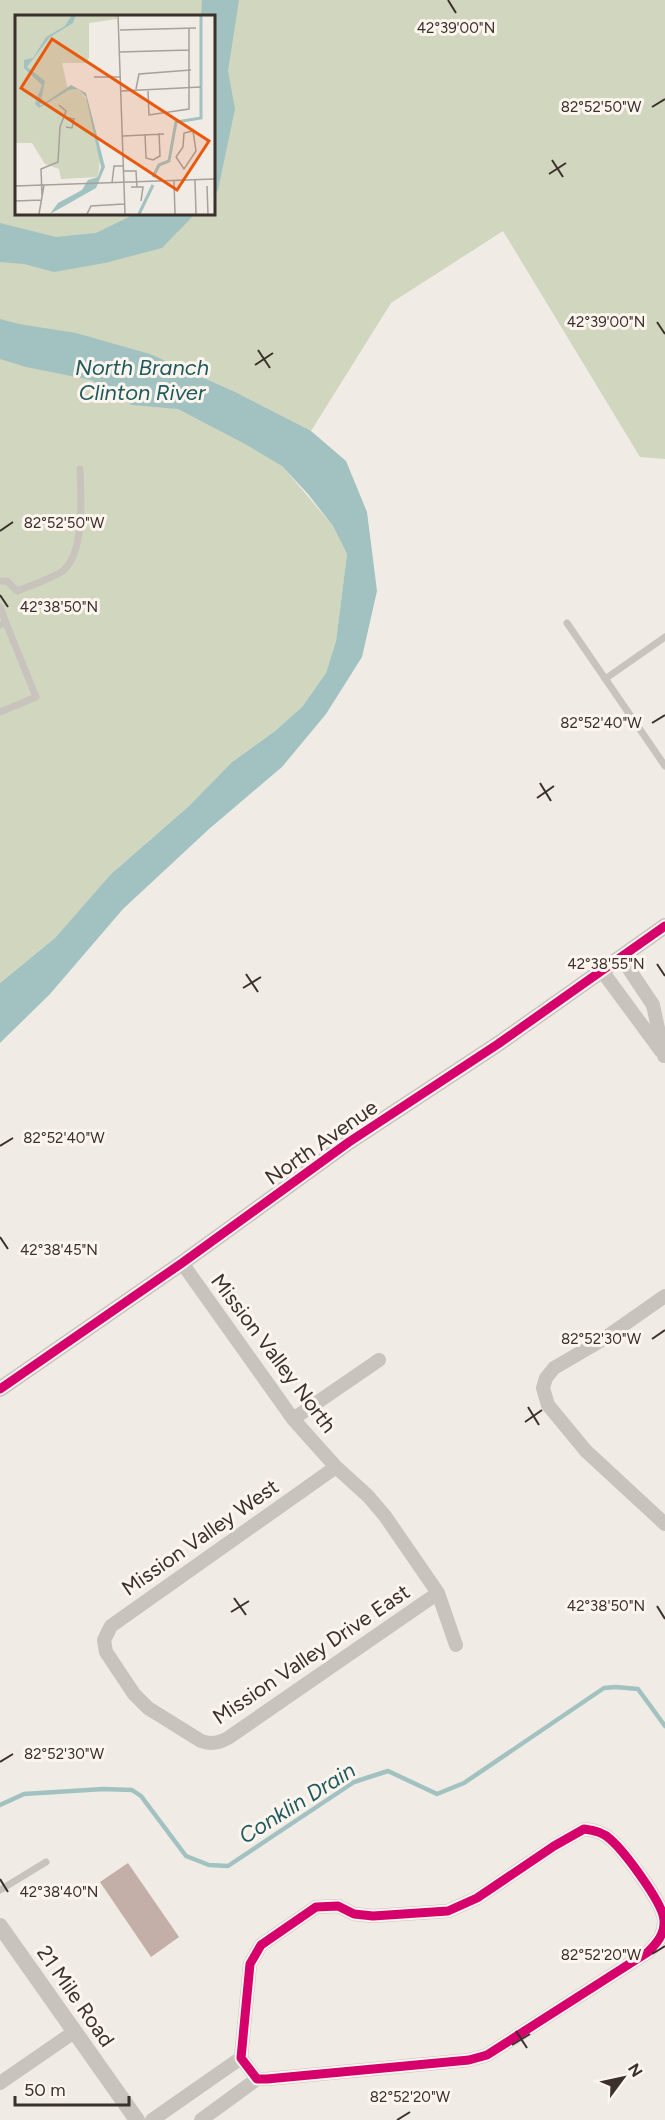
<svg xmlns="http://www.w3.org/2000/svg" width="665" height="2120" font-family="Figtree,sans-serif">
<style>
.green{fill:#d1d6bf;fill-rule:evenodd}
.water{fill:#a1c2c1}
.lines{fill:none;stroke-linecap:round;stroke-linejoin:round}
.stream{stroke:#a1c2c1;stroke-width:4.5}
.building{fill:#c3afa7}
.service{stroke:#c9c3be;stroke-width:7}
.minor{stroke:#c9c3be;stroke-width:14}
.tertiary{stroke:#c9c3be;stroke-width:16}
.cycleway-casing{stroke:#fbf5ee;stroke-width:13}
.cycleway{stroke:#d6006c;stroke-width:9}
.ticks{fill:none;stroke:#3b302b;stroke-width:2}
.labels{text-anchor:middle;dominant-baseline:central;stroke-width:6;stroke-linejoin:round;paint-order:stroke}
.street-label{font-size:21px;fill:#3b302b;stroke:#fbf5ee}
.water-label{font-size:22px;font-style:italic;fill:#1f5a5e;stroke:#fbf5ee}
.inset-river{fill:none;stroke:#a1c2c1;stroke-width:3}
.inset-road{fill:none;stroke:#a8a09b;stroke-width:1.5}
.view{fill:#e8590c;fill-opacity:0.15;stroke:#e8590c;stroke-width:3}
.inset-edge{fill:none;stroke:#3b302b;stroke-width:3}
.ticks-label{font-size:15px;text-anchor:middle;fill:#3b302b;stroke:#fbf5ee;stroke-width:6;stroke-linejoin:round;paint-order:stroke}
</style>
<rect width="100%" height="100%" fill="#f0ebe5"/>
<path class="green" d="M0,0H665V459L640,457L503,231L391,303L311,431L282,466L333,526L347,554L336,641L326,673L302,707L275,731L232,762L189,806L110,875L55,938L0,983ZM16,16H213V213H16Z"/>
<path class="water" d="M202,0H239L228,71L235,109L218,190L213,195V16H201Z
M137,213H196L162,248L105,263L54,272L24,264L0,262V223L56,237L96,233Z
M0,319L19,324L76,333L150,354L235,392L311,431L346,461L367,512L377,591L362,657L326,714L282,767L209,829L123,909L50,994L0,1043V983L55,938L110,875L189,806L232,762L275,731L302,707L326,673L336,641L347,554L333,526L308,494L282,466L247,445L178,409L132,405L91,380L26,367L0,359Z"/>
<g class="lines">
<path class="stream" d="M0,1805L24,1794L103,1789L132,1790L141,1796L186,1856L209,1865L228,1866L354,1782L388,1771L437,1794L464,1783L604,1688L616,1687L638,1689L665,1726"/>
</g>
<path class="building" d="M128,1863L179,1937L151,1957L100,1882Z"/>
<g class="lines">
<path class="service" d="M0,581H7L17,591C27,587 58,576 64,570C85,550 81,496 80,469
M0,607L6,623L0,625
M567,623L665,766
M605,679L665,637
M0,712L36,697L6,623
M0,1890L46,1862"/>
<path class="minor" d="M621,957L653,1005L664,1056
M602,971L661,1051
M182,1263L293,1419L336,1467L368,1496L385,1516L438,1593L456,1645
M665,1296L602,1340L554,1368L546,1378L543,1388L548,1405L586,1451L665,1524
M293,1419L379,1360
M336,1467L111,1626L104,1640L106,1652L134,1694L148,1708L201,1741C211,1745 219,1743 228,1738L438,1593
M584,1829C594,1830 603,1832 610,1839C624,1851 663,1903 664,1920C665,1934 657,1943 648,1952L487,2055L469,2060L267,2079H257L241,2058L250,1964L261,1945L316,1907L338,1906L354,1914L373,1916L448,1911L477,1898L554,1846Z
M0,2083L74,2032
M152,2120L241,2058
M201,2120L257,2079"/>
<path class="tertiary" d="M0,1389L182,1263L349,1142L498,1044L665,926
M0,1926L137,2120"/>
<defs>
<path id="cycleway" d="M0,1389L182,1263L349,1142L498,1044L665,926
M584,1829C594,1830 603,1832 610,1839C624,1851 663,1903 664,1920C665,1934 657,1943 648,1952L487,2055L469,2060L267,2079H257L241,2058L250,1964L261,1945L316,1907L338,1906L354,1914L373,1916L448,1911L477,1898L554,1846Z"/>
</defs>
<use href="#cycleway" class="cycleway-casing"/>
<use href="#cycleway" class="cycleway"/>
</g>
<path class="ticks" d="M448,0L456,13M652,107L665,99M552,160L563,177M549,174L566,163M657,322L665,334M258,350L270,368M255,365L273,353M0,531L13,522M0,595L8,607M652,723L665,715M540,783L551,801M537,798L554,786M657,964L665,976M246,974L258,992M243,988L261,977M0,1146L13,1138M0,1237L8,1249M652,1339L665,1330M528,1407L539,1425M525,1422L542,1410M234,1598L246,1615M657,1606L665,1619M231,1612L249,1601M0,1762L13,1754M0,1879L8,1892M652,1954L665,1946M516,2031L527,2048M512,2045L530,2034M397,2120L410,2112"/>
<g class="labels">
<g class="street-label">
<text transform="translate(321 1142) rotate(-35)">North Avenue</text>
<text transform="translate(274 1353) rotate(53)">Mission Valley North</text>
<text transform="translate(200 1537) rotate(-35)">Mission Valley West</text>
<text transform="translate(311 1654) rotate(-34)">Mission Valley Drive East</text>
<text transform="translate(76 1996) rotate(55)">21 Mile Road</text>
</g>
<g class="water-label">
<text x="142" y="367">North Branch<tspan x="142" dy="25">Clinton River</tspan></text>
<text transform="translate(297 1803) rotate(-32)">Conklin Drain</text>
</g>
</g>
<g transform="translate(15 15)">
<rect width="200" height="200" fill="#f0ebe5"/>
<path d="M0,0H102V4L74,8V43L70,48H47L53,75L63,74L72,85L85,144L83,162L46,164L44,154L30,149L17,128H0Z" fill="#d1d6bf"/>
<path d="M57,0H61L58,8L35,22L12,52L30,66L25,91L56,70L71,78L90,152L81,173L35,199L43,188L67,175L73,165L83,162L86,152L71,82L63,74L54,75L24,93L20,89L27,70L9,53V45L18,43L31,22L50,11Z" fill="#a1c2c1"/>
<path class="inset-river" d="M138,162L144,150L154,146L161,107L186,103V0M124,199L138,170"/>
<path class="inset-road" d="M103,0L110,199M105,15L181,13M105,37L174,35M79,62H106M121,74L124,59L176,55M106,76L186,72M133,76L134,100L174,94V13M51,112L57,113L59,104L52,103M178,116L181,136L169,154L161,142L168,132L169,118ZM130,119L131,143L138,145L145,141L144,118M108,121L149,119M109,156H121L122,172M159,165L160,199M180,165L181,199M97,168L99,151H108M0,171L200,164M192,171L193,199M116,172H128L126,186M27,180L26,154L43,147L45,112L51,96L44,90M0,186L27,185M24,199L29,170M72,199L76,191L109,189"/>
<path class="view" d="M37,24L194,126L162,175L6,73Z"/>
<rect width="200" height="200" class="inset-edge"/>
</g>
<g class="ticks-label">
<text x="456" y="33">42°39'00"N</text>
<text x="601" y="112">82°52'50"W</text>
<text x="606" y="327">42°39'00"N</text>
<text x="64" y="528">82°52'50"W</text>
<text x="59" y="612">42°38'50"N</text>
<text x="601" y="728">82°52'40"W</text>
<text x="606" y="969">42°38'55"N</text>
<text x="64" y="1143">82°52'40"W</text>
<text x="59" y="1255">42°38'45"N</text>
<text x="601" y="1344">82°52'30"W</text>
<text x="606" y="1611">42°38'50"N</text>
<text x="64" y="1759">82°52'30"W</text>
<text x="59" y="1897">42°38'40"N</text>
<text x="601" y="1960">82°52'20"W</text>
<text x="410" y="2102">82°52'20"W</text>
</g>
<g transform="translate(623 2078) rotate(57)" stroke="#fbf5ee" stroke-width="4.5" paint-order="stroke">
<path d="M0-4.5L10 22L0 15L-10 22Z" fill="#3b302b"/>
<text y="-9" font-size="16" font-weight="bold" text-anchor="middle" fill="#3b302b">N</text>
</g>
<path d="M15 2096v9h114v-9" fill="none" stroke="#3b302b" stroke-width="3"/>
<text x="24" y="2096" font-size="18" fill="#3b302b" stroke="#fbf5ee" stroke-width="4.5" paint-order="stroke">50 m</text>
</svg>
